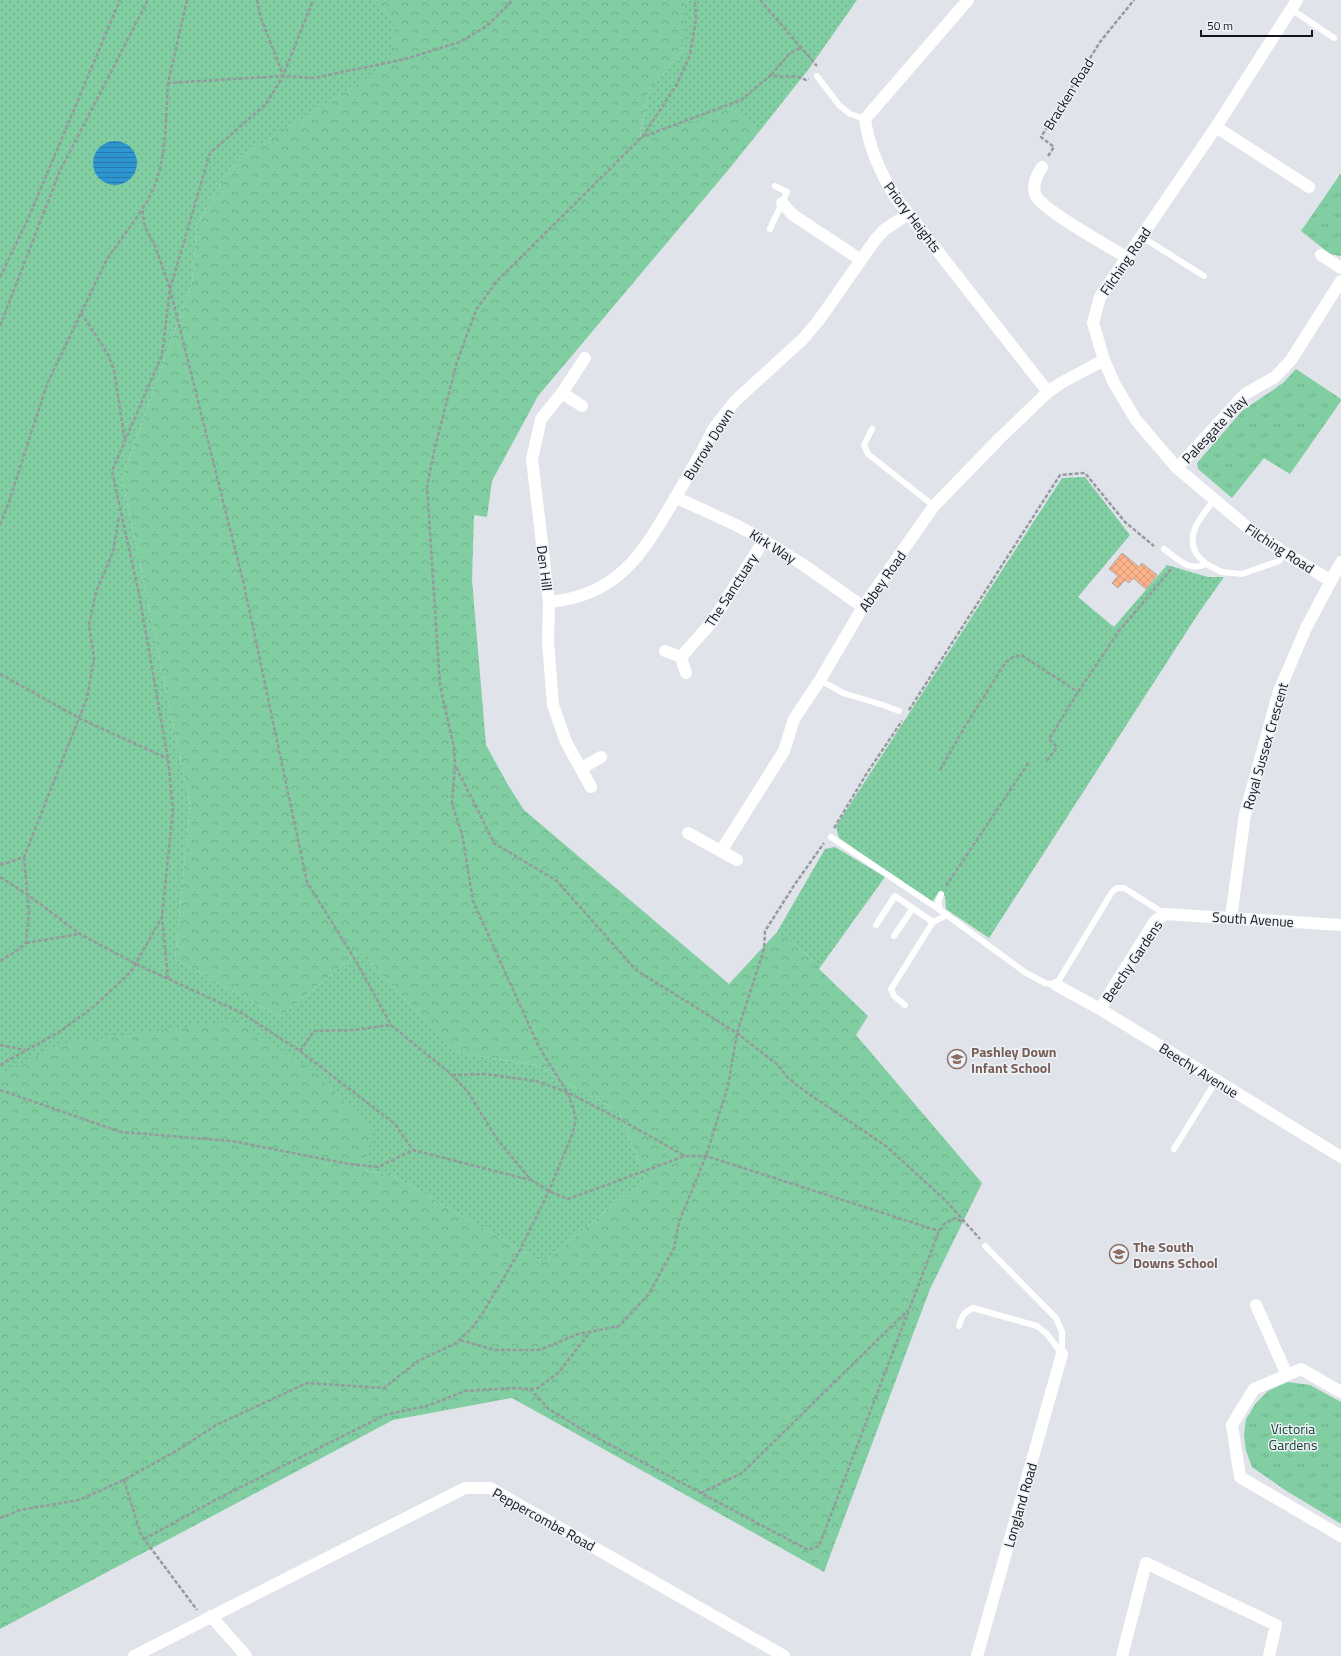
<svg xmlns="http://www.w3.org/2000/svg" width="1341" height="1656" font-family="'Titillium Web',sans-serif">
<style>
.grass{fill:url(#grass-dots)}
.forest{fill:url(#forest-crowns)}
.park{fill:url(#park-tufts)}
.water{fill:url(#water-rules)}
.building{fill:url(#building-cross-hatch);stroke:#aea7a3}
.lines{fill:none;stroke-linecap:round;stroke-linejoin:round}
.path{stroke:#96999e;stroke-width:2.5;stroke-dasharray:4 2;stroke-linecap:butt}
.service{stroke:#fff;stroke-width:6}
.minor{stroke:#fff;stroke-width:12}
.labels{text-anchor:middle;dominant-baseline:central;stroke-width:3;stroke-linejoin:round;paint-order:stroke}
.street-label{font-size:14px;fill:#141518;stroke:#edf1f8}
.education-label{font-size:14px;font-weight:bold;fill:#785e54;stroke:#edf1f8;text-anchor:start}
.park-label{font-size:14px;fill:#16432c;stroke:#edf1f8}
</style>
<defs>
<pattern id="grass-dots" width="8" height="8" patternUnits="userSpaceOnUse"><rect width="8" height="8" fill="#80cea1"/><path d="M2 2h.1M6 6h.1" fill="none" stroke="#6eb08a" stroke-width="1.8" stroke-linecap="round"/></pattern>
<pattern id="forest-crowns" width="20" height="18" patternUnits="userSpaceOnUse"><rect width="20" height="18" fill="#80cea1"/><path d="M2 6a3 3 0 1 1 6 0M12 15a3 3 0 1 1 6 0" fill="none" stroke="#6eb08a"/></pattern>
<pattern id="park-tufts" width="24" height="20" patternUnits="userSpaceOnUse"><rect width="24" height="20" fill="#80cea1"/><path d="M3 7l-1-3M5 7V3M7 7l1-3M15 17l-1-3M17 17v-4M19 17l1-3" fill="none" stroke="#6eb08a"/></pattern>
<pattern id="water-rules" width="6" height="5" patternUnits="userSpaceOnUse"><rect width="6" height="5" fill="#2e95d1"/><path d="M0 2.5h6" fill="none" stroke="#2678a9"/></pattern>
<pattern id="building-cross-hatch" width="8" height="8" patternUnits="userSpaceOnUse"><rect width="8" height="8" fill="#fdb38a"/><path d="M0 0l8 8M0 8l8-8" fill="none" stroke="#d89976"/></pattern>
</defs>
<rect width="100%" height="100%" fill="#e0e4ea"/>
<path class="grass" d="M0,0H377L395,24L391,63L237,159L197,224L192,283L122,478L190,805L175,959L280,1017L360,951L454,1052L535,1065L619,1112L645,1179L543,1263L394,1176L365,1170L5,1074H0Z
M684,0H857L808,70L758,133L732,108L639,143L648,93L684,48Z
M1085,477L1130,535L1078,597L1114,627L1167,565L1208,577H1224L1198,614L989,938L946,909L945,896L939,892L932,902L839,838L836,826L1062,478Z
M835,847L885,877L821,966L777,932L825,849Z"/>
<path class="forest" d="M377,0H684V48L648,93L639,142L732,108L758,133L729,169L538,396L492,481L487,517L474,515L472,580L486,745L508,785L524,810L729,984L777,932L821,966L819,969L868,1016L856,1035L982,1183L930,1289L824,1572L512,1398L393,1420L0,1629V1074H5L58,1044L236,1020L317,1074L372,1131L365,1170L394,1176L543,1263L645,1179L619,1112L535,1065L454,1052L360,951L280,1017L175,959L190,805L122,478L192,283L197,224L237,159L390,63L395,24Z"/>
<path class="park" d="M1341,173V255L1340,256L1330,254L1301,231Z
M1296,369L1341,399V401L1290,474L1264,458L1232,498L1198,469L1197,463L1242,411L1283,383Z
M1288,1382L1310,1385L1341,1402V1524L1285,1490L1252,1467L1246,1451L1244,1435L1246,1419L1256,1403L1268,1391Z"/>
<path class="water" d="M93 163a22 22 0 1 1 44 0a22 22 0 1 1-44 0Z"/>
<path class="building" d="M1122,553L1139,567L1142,563L1157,575L1146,589L1133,578L1129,583L1125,580L1118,588L1112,583L1118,576L1109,569Z"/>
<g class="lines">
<path class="path" d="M187,0L168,83L283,76L314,78L405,59L460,42L487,26L513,0
M257,0L261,18L283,75
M760,0L817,66
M771,75L790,53L801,48
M168,83C165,125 168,173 142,209L145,227L155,246L170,289L244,585L307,882L357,963L391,1025L452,1075L468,1092L497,1139L531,1180L549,1191L568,1199L685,1156H706L939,1231
M645,136L741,100L771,75C786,79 793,73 806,80L809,79
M1048,156L1054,147L1041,137L1100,42L1134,0
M0,277L28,219L120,0
M81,313L108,354L114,370L125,441
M0,326L59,173L148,0
M0,525L9,502L47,384L107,259L142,210
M0,674L79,718L168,759
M909,710L1060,475L1085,473L1125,522L1154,546
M1047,761L1057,747L1049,739L1078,692L1119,631L1173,567
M456,767L494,843L557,881L636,970L737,1033L778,1065L787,1077L806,1092L886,1146L947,1202L980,1239
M940,770L967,723L1006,662L1015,656H1023L1078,692
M834,828L867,773L902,721
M0,864L7,863L24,857L87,698L94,658L89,625L96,592L113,552L119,516
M0,877L28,895L80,934L136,964L240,1012L300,1051L395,1124L413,1150
M946,886L1029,762
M26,943L79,934
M0,961L15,952L26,943L29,912L24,857
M168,979L162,917L173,809L168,759L139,594L112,471L162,355L170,289L210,153L266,104L283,76L313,0
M0,1045L25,1050
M300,1051L314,1031L354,1030L391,1025
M0,1065L59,1032L92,1008L131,972L162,917
M452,1075L485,1074L536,1081L567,1092L623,1121L685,1156
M0,1090L121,1132L232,1141L349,1164L378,1167L413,1150L530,1180
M460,1340L495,1350H539L578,1334L619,1326L649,1294L674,1248L679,1222L706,1156L728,1086L737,1033L764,949L765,931L795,884L824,843
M530,1389L549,1409L588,1433L808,1550L819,1546L939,1231L944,1224L955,1218L964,1223
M124,1480L141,1535L197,1610
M701,1493L742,1473L908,1310
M0,1518L20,1510L79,1500L124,1480L178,1450L216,1425L307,1383L384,1388L418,1361L456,1343L473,1327L484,1311L519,1252L549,1191L572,1135L576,1120L573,1107L567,1092L539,1047L473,901L462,834L452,804L455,765L454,747L440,686L427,486L435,447L457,362L476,310L497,281L643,136L677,84L690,55L696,19L695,0
M144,1539L219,1498L385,1415L430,1405L465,1391L512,1388L530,1389L538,1388L559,1372L590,1332"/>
<path class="service" d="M1291,9L1334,38
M817,76L839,105L850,114L865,119
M770,229L787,192L775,186
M1142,237L1204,276
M872,429L864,445L868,454L934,506
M1164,549C1178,559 1188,572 1206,564L1222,572L1242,574L1279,561L1285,553
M1206,564C1203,561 1198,557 1196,553C1185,533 1203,515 1214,500
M820,680L843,693L883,705L899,711
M831,837L940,910L1026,973L1045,983L1056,985L1112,892L1117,888H1124L1165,914
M940,910L938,902L941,894
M876,925L895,896L933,922L947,915
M894,936L913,908
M905,1005L894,996L891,989L933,922
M1174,1149L1216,1081
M985,1246L1056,1318L1062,1332V1354
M959,1326C962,1316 964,1312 973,1308L1037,1326L1047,1334L1062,1354"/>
<path class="minor" d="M968,0L865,119C869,148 880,173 896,198L1048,392
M1297,0L1216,127L1100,297L1093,323L1104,360L1114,383L1136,420L1177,468L1247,527L1285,553L1331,581
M1216,127L1309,187
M1042,167C1037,175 1031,186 1036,196C1043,210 1111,248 1128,258
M782,203L793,215L861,260
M1321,255L1341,268
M562,393L585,358
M582,406L562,393L541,419L532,459L549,602L548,641L553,705L566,742L591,787
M1177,468L1245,394L1275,377L1291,360L1341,281
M675,497L738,526L764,540L805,566L863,607
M549,602C618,596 642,554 674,500C688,476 702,452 714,428L735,401L803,339L819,320L875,240L884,230L908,214
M665,651L681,657L712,622L764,540
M681,657L686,673
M582,768L601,757
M688,833L737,860
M721,851L784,751L794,719L820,680L863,607L934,506L1000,438L1048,392L1061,383L1104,360
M1231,918L1245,814L1279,691L1306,628L1341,562
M1056,985L1100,1009L1341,1157
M1100,1009L1155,921L1165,914L1341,925
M1256,1305L1287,1375
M1341,1392L1301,1369L1254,1389L1232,1425L1240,1477L1341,1536
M211,1616L246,1656
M134,1656L465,1488H490L784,1656
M977,1656L1062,1354
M1122,1656L1146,1563L1276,1625L1269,1656"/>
</g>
<defs>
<symbol id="school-ring" viewBox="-11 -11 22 22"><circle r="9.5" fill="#edf1f8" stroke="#8d6e63" stroke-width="1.5"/><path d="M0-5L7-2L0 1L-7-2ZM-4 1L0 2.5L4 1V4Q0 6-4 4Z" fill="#8d6e63"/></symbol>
</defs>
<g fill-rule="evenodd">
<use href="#school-ring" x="946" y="1048" width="22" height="22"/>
<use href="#school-ring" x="1108" y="1243" width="22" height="22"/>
</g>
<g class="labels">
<g class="street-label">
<text transform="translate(1068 94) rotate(-58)">Bracken Road</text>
<text transform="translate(913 217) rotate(53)">Priory Heights</text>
<text transform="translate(1125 261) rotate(-56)">Filching Road</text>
<text transform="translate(1214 429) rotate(-47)">Palesgate Way</text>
<text transform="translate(708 444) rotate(-58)">Burrow Down</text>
<text transform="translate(773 546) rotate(32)">Kirk Way</text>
<text transform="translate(1280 548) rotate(33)">Filching Road</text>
<text transform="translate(545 568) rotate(83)">Den Hill</text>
<text transform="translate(882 581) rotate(-55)">Abbey Road</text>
<text transform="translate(731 590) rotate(-57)">The Sanctuary</text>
<text transform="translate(1265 746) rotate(-74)">Royal Sussex Crescent</text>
<text transform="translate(1253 919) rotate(4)">South Avenue</text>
<text transform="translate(1132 961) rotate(-56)">Beechy Gardens</text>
<text transform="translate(1199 1070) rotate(32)">Beechy Avenue</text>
<text transform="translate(1020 1505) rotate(-74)">Longland Road</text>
<text transform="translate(544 1519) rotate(29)">Peppercombe Road</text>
</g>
<g class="education-label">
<text x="971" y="1051">Pashley Down<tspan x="971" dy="16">Infant School</tspan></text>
<text x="1133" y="1246">The South<tspan x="1133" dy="16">Downs School</tspan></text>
</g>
<g class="park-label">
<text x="1293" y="1428">Victoria<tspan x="1293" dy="16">Gardens</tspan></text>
</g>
</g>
<path d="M1201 30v6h111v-6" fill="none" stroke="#141518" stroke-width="2"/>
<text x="1207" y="30" font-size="12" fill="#141518" stroke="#edf1f8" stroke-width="3" paint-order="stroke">50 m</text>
</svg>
